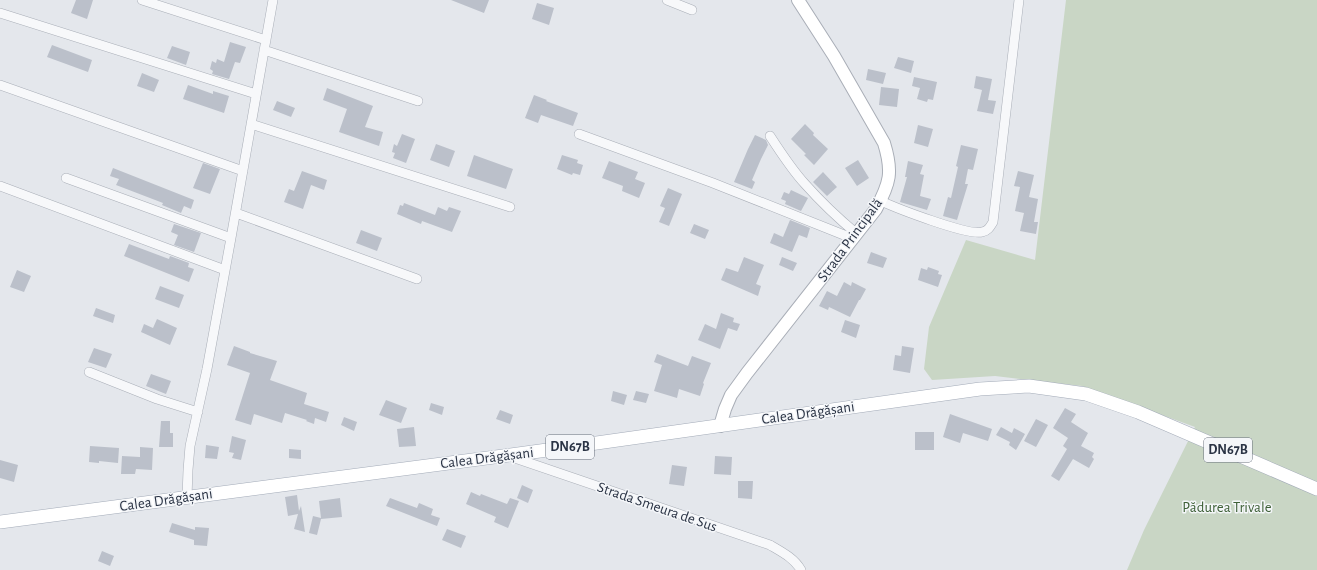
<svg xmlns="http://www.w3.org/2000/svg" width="1317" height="570" font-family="'Alegreya Sans',sans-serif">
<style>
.green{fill:#c9d6c5}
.building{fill:#bbc0ca}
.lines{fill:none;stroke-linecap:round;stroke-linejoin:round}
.street-casing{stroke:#a9aeb7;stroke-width:10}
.secondary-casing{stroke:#a9aeb7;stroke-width:14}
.primary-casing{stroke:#a3abb8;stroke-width:14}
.street{stroke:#f7f8fa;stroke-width:9}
.secondary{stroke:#fff;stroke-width:12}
.primary{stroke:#fff;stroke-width:13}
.labels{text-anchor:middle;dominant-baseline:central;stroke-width:3;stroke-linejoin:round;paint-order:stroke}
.shield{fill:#f4f6f9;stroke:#676e7b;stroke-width:1}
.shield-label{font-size:14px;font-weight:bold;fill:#2b3445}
.street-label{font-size:15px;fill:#2b3445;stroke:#f4f6f9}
.park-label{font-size:15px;fill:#3f6138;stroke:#f4f6f9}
</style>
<rect width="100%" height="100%" fill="#e4e7ec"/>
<path class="green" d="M1066,0H1317V570H1127L1144,530L1195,427L1082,386L995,376L932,380L924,369L929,327L966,240L1035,260Z"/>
<path class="building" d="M76,0H93L87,19L71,13Z
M451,0H489L484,13Z
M537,3L554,8L549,25L532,19Z
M230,42L246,47L240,63L235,62L229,79L212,74L213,71L210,69L212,61L216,63L217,59L224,62Z
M52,45L92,60L88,72L47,57Z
M172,46L190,52L186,65L167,58Z
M898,57L914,61L911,73L894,68Z
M868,69L886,73L883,84L866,80Z
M142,73L159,80L154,92L137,86Z
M976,76L992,79L988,100L996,101L993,114L977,111L982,90L974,88Z
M914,77L937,82L933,100L928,99L927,102L917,99L920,88L912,86Z
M188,85L213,94V91L229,96L224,113L183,99Z
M881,87L899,89L897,107L879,105Z
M327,88L373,106L365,127L383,132L379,146L339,132L347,109L323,100Z
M534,95L547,100L546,101L578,113L573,126L541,115L538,123L525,118Z
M277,101L295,108L291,117L273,110Z
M805,124L814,133L813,135L828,149L814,165L804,155L806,154L791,139Z
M918,125L933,129L928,147L914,143Z
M402,134L415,139L406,163L393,158L395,153L392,152L394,144L397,146Z
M755,135L766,140L768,145L761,159L752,180L755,182L752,189L734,182L748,149Z
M436,144L455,151L449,167L430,160Z
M961,145L978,149L973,170L968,169L965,184H968L957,220L943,216L948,197L951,198L958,167L956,166Z
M474,155L513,169L506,189L467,176Z
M562,155L578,160L577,163L583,165L580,175L573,173L572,175L557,169Z
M858,160L869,178L857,186L845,168Z
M609,161L638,172L635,179L645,183L639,198L622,191L623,186L602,178Z
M908,161L923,165L920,174L924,175L920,196L931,199L927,210L900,202L907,177H905Z
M203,163L220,169L210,194L193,188Z
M113,168L194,200L191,209L184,206L181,213L162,205L163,203L116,185L119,179L110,176Z
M302,171L327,180L324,190L311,185L303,209L284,202L289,189L294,191Z
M1018,171L1034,175L1029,197L1038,199L1034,222H1038L1036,234L1020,231L1024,213L1015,211L1020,187L1014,186Z
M823,172L837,187L827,196L813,182Z
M668,188L682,194L669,226L659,222L665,208L660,206Z
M791,190L808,198L801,211L785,204L786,201L781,199L784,192L789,194Z
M404,203L435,215L438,207L447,211L449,207L461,211L452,232L422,221L421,224L397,214L400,205L403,206Z
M790,220L810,228L807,238L799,235L792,252L770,243L774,233L783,237Z
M174,224L201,233L194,252L174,245L178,235L171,232Z
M694,224L709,230L705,239L690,233Z
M361,230L382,238L377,251L356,243Z
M129,244L169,259L170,256L189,263L188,267L194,269L189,282L124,256Z
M871,252L887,258L883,268L867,263Z
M744,257L764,265L756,284L761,286L758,296L721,280L726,268L738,272Z
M782,257L797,263L793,271L779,265Z
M928,267L939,271L938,274L942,275L938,287L918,280L921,268L927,270Z
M17,270L31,276L24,292L10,287Z
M844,282L851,286L852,282L866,289L860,300H859L850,317L829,307L828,310L819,306L827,291L837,296Z
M160,286L184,295L179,308L155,299Z
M96,308L115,315L113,323L93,316Z
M721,313L734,318L733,322L740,324L737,331L728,328L720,349L698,340L705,324L716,329Z
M157,319L177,328L170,345L141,332L144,324L153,328Z
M845,320L860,325L856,338L841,332Z
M234,346L250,352V353L277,361L270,380L307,393L304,404L329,412L326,422L315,418L314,424L306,421L307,420L285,413L282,423L254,414L251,425L235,420L250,373L227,365Z
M902,346L914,348L910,373L893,370L895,355L901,356Z
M94,348L112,354L106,368L88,362Z
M657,354L688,366L692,356L711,363L703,383L704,384L700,396L679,389L677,398L654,391L662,365L654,362Z
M151,374L171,381L166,394L146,386Z
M613,391L627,395L624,405L611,401Z
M636,391L649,394L646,403L633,400Z
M386,400L407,408L401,423L379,415Z
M431,403L444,407L442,415L429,410Z
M1065,408L1076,414L1071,422L1088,433L1081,446L1094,453L1092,457L1094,459L1089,468L1073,459L1059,481L1051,476L1067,449L1063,446L1068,438L1053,428Z
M500,410L513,415L510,424L496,419Z
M950,414L992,429L988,441L963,433L960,443L943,437Z
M344,417L357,422L354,431L341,425Z
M1036,419L1048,425L1036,447L1024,441Z
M161,421H170V433H173V447H159Z
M414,427L416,446L399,447L397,429Z
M1001,427L1012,433L1014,428L1025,434L1016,450L1009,445L1010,442L996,435Z
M915,432H934V450H915Z
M232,436L246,440L241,460L232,458L234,453L229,452Z
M206,445L219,447L217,459L205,458Z
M90,446L119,448L118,463L99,461V463L89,462Z
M140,447L153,448L152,470L136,469L135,474H121L122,456L140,457Z
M289,449L301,450V459L289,458Z
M715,456L732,457L731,475L714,474Z
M0,460L18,465L14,482L0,478Z
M672,465L687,467L684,486L669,484Z
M738,481H753L752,499L738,498Z
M522,485L533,490L528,503L517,498Z
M471,492L480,496L481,494L507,504L510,498L519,501L508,528L494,522L496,517L466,504Z
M297,495L299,511L301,506L305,532L294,529L298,514L288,516L285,497Z
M340,498L342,517L321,519L317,535L309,533L313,516L321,518L319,501Z
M390,498L417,508L419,503L433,509L431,515L440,518L437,526L386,506Z
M172,523L195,530V527L209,528L207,546L194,545V540L169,532Z
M447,529L466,536L461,548L442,540Z
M102,551L114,556L110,566L98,561Z"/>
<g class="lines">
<defs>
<path id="street" d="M142,0L266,40
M667,0L692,10
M0,13L256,94
M264,50L418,101
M0,85L243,171
M251,124L510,207
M579,134L713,183L854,239
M770,136C781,153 792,170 805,184C821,202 839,219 857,234
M66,178L231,238
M0,186L225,270
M881,201C896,208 968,236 982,232C988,231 990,227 993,222L1019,0
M236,213L417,279
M89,372L157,399L198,412
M509,456L770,545C782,552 794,558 801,570
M187,497L188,470L190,446L207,369L231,238L273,0"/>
<path id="secondary" d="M720,426L725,409L731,395L747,373L876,209C890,183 893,172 884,143L834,56L798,0"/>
<path id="primary" d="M0,522L540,451L980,389L1029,386L1086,394L1138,412L1317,489"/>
</defs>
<use href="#street" class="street-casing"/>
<use href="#secondary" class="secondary-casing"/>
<use href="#primary" class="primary-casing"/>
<use href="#street" class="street"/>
<use href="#secondary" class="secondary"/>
<use href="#primary" class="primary"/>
</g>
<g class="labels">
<g class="shield">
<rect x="546" y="435" width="48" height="24" rx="3"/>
<rect x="1204" y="438" width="48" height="24" rx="3"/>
</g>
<g class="shield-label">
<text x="570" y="447">DN67B</text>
<text x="1228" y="450">DN67B</text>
</g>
<g class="street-label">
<text transform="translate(850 240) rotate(-54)">Strada Principală</text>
<text transform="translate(808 413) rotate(-8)">Calea Drăgășani</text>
<text transform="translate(487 458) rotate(-7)">Calea Drăgășani</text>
<text transform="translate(166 500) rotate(-8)">Calea Drăgășani</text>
<text transform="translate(657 507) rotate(19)">Strada Smeura de Sus</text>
</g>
<g class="park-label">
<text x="1227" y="507">Pădurea Trivale</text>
</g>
</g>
</svg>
